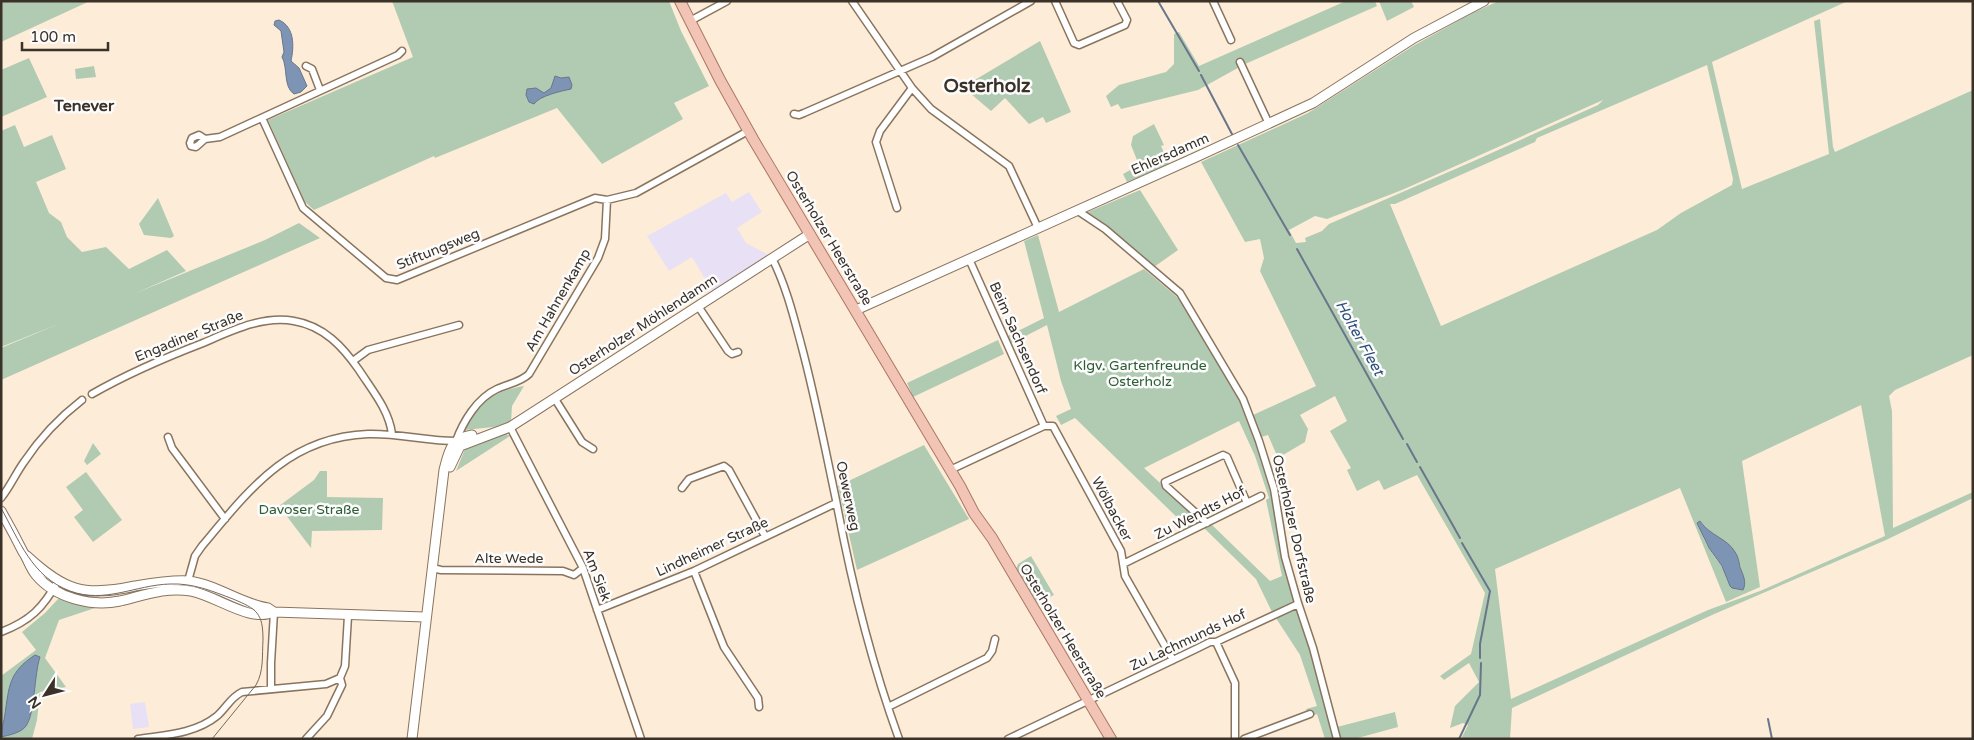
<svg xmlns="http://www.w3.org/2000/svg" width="1974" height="740" font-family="'Varela Round',sans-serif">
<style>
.industrial{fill:#e8e1f6}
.green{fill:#b1cbb3;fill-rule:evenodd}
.water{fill:#7d94b4;stroke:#69768a}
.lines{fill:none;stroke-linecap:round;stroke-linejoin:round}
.stream{stroke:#69768a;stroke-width:2}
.street-casing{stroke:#89755f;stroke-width:9}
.secondary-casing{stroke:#89755f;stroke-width:11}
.primary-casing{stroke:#ac7764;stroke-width:12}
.street{stroke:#fff;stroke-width:6}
.secondary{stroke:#fff;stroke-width:9}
.primary{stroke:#f2c4b5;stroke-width:10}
.tram{stroke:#756a5d;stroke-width:1}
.labels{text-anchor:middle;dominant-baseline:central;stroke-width:5;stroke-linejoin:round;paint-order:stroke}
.street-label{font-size:14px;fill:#3a3128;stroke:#fcfcfc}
.park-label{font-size:14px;fill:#2c5e36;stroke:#fcfcfc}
.water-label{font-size:15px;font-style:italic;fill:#2e4e7b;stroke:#fcfcfc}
.quarter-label{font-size:16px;font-weight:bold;fill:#3a3128;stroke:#fcfcfc}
.district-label{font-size:19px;font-weight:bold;fill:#3a3128;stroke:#fcfcfc}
</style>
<rect width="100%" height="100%" fill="#fdecd7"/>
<path class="industrial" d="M749,192L762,212L737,228L746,243L769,255L713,292L692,257L669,271L647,236L726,193L732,202Z
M145,702L149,727L133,729L130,704Z"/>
<path class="green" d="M1,1H90L1,42Z
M392,1H669L681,31L709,86L674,103L683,119L602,164L557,108L435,158L434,156L314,210L305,202L268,120L413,57Z
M1346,1H1375L1377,6L1245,64L1198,90L1121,109L1118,104L1111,107L1106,96L1119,85L1166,72L1174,64V34L1179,32L1199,66Z
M1379,1H1411L1414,7L1387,21Z
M1499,1H1848L1712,62L1742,189L1829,154L1814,21L1820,19L1833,147L1835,152L1973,90V355L1895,390L1889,396L1892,411L1893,528L1973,492V498L1886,540L1712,615L1512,708L1510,739H1461L1468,725L1463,723L1450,728L1455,706L1479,682L1469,663L1444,680L1440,676L1471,654L1485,593L1417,475L1384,490L1379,480L1357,491L1347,470L1351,468L1330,431L1347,421L1335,396L1300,415L1308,429L1305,442L1278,458L1268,435L1261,437L1253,415L1316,386L1260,271L1264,258L1260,239L1245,242L1201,162L1308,113L1413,46L1474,12ZM1707,65L1733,179L1732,185L1681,213L1657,230L1441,326L1390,204H1395L1535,142L1537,138ZM1603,100L1598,105L1476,160L1329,224L1322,231L1305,238L1306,242L1296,243L1289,230L1315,216L1327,219L1402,190ZM1861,405L1885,536L1760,591L1708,610L1511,699L1495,569L1680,488L1726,602L1760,587L1742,461ZM1700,521L1740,565L1745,583L1730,586C1727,579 1725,570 1720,564C1711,552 1700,538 1700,521Z
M1040,41L1071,112L1046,123L1043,117L1029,124L1005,98L991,111L963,87Z
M29,58L47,97L1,117V70Z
M94,66L96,77L76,79L75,69Z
M1154,124L1164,145L1161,146L1169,164L1127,182L1123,174L1139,165L1131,145L1133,136Z
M15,125L24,147L52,135L66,169L36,182L49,213L61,222L67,237L82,252L106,247L129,269L167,250L186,271L136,293L265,240L299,223L320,238L1,380V348L61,323L1,347V131Z
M1140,190L1178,250L1154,267L1087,214L1088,212Z
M158,198L174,236L171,238L144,235L139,224Z
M1038,235L1059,312L1144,269L1177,297L1195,322L1241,402L1271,484L1278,533L1336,739H1325L1317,714L1309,717L1306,709L1317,706L1300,655L1272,612L1256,579L1204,528L1192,532L1075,418L1061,425L1056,416L1071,409L1061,381L1047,325L1012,343L1008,336L1044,318L1024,241ZM1239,421L1255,456L1269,498L1266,500L1282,576L1270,581L1211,524L1202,522L1144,468Z
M998,340L1004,354L913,397L907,383Z
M524,386L512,406L511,422L494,427L464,430C481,401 491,392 524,386Z
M506,434L510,436L456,471L467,444Z
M93,443L101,454L87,465L84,461Z
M924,445L969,519L857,570L838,486Z
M320,471H327V497L383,498L382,530L312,531L311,548L279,506L314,480Z
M86,472L122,520L93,542L74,517L83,510L66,487Z
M1031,556L1054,595L1037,603L1016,569L1018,564Z
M59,598L75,604L98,607L59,620L45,658L66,687L40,692L37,720L32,739H1V676L36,650L22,632L45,613Z
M1395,712L1398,727L1354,739H1340L1337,727Z"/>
<path class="water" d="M279,20C295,27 294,47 291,61L299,68L307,86L301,92L294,94C283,87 288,67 282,57L284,52L281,31L274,25L275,21Z
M555,76L561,78L569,77L572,85L571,89C561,91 539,96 534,104L529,102L526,95L527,89L536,88L544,93L551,88Z
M1700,521C1710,536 1727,538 1735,552C1738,556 1739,562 1740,567C1743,575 1747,582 1743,590L1732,588L1730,586L1722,566L1709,548L1697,523Z
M35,655L40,657C34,675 35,714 26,726C21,733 9,735 1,737C1,729 4,722 5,714C9,686 9,672 35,655Z"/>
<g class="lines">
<path class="stream" d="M1158,1L1199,71
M1201,75L1233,136
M1238,145L1290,235
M1297,249L1403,439
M1407,444L1417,462
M1420,467L1460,538
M1462,543L1490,591L1480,644V658
M1768,719L1772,739
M1459,739L1480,695L1481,663"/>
<defs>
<path id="street" d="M852,1L912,88L931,109L1009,166L1038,228
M1055,1L1074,43L1079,45L1125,25L1127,20L1117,1
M1213,1L1231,40
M690,21L727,1
M1240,62L1269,124
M306,66L312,69L320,90
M794,114L799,115L804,113L932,57L1031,1
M262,118L303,208L386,278L397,280L595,198L607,200L636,193L748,131
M205,139L196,147L191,146L190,143L192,138L199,135L205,139L220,137L398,55L402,51
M897,208L876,142L880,131L912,88
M1078,211L1105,229L1180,293L1243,399L1259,441L1274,489L1285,557L1298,603L1313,648L1337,739
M772,258C786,286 793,314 801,344C815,396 825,448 836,500C851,581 871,662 899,739
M969,259L1044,426
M698,306L728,351L732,354L738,352
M353,361L368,350L459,325
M92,394C127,374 164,358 203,343C231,331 263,315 294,321C324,326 343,347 359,370C372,390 389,410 392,434
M555,399L582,442L593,449
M510,427L583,568L641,739
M168,437L172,448L225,519
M950,470L1044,426H1053L1121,551L1125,576L1173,660
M682,488L689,479L724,466L729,470L765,536
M1,498C10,487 16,473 24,462C40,438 60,417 82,400
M1207,523L1166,486L1165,482L1223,455L1227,457L1247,503
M1123,564L1261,496
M432,568L441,570L563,571L574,575L583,568
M694,571L724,647L758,698L759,707
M188,581L195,556L202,546C249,490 288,437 368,434C398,433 426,441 456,441C463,422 477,398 497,389C508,384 521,382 529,374L598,258L605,239L607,200
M597,610L694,571L836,503
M1,632C30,621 43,608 58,581
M1216,642L1235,683V739
M271,689V663L274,612
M888,707L987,658L992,651L995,639
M138,739C164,735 195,734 217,716C226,708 231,697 242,692L326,684L340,678
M306,739L327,716L342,685L340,678L345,666L348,616
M1008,739L1198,648L1210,642H1216L1298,604
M1244,739L1310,714"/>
<path id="secondary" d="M856,310L1194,158L1313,103L1414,38L1484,1
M460,446L510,427L810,234
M450,467L460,446
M1,511C9,525 16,538 23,552C28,559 30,568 36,575C55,598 92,607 120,601C145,595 165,587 191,591C217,596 250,623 274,612L425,617
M27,556C65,591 84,597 135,586C153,583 170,580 188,581C216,584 241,604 268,608L274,612
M412,739L444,470C449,451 450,439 472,435"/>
<path id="primary" d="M680,1L720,80L753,139L960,486L974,513L992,538L1111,739"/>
</defs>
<use href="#street" class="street-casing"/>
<use href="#secondary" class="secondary-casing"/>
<use href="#primary" class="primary-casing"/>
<use href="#street" class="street"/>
<use href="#secondary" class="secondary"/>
<use href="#primary" class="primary"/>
<path class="tram" d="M1,508C19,540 32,577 70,591C105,604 135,585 170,584C193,583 212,591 233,599C257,609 263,613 263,640C262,655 264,671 256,685L212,739"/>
</g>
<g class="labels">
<g class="street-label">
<text transform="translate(1170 154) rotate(-24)">Ehlersdamm</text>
<text transform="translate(829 238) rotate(59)">Osterholzer Heerstraße</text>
<text transform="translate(438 249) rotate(-22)">Stiftungsweg</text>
<text transform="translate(558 300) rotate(-60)">Am Hahnenkamp</text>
<text transform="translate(643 325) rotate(-33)">Osterholzer Möhlendamm</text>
<text transform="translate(189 336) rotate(-22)">Engadiner Straße</text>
<text transform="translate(1018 338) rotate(66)">Beim Sachsendorf</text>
<text transform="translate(848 496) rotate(78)">Oewerweg</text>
<text transform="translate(1112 509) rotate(62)">Wölbacker</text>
<text transform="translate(1200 513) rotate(-27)">Zu Wendts Hof</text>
<text transform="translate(1294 529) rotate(77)">Osterholzer Dorfstraße</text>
<text transform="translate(712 547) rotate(-25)">Lindheimer Straße</text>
<text x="509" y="558">Alte Wede</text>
<text transform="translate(597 575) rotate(69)">Am Siek</text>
<text transform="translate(1063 631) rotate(59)">Osterholzer Heerstraße</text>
<text transform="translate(1188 640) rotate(-25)">Zu Lachmunds Hof</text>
</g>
<g class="park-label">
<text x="1140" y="365">Klgv. Gartenfreunde<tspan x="1140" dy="16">Osterholz</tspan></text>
<text x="309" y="509">Davoser Straße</text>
</g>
<g class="water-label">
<text transform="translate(1360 338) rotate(61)">Holter Fleet</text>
</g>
<g class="quarter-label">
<text x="84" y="106">Tenever</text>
</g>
<g class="district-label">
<text x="987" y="86">Osterholz</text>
</g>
</g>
<rect width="1974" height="740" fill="none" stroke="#3a3128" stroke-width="5"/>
<g transform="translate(45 695) rotate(234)" stroke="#fcfcfc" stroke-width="4" paint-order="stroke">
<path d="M0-4L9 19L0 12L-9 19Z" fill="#3a3128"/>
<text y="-8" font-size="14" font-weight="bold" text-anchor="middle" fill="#3a3128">N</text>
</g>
<path d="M22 42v8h86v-8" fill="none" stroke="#3a3128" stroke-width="2.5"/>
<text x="30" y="42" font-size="15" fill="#3a3128" stroke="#fcfcfc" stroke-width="4" paint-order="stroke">100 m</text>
</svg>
